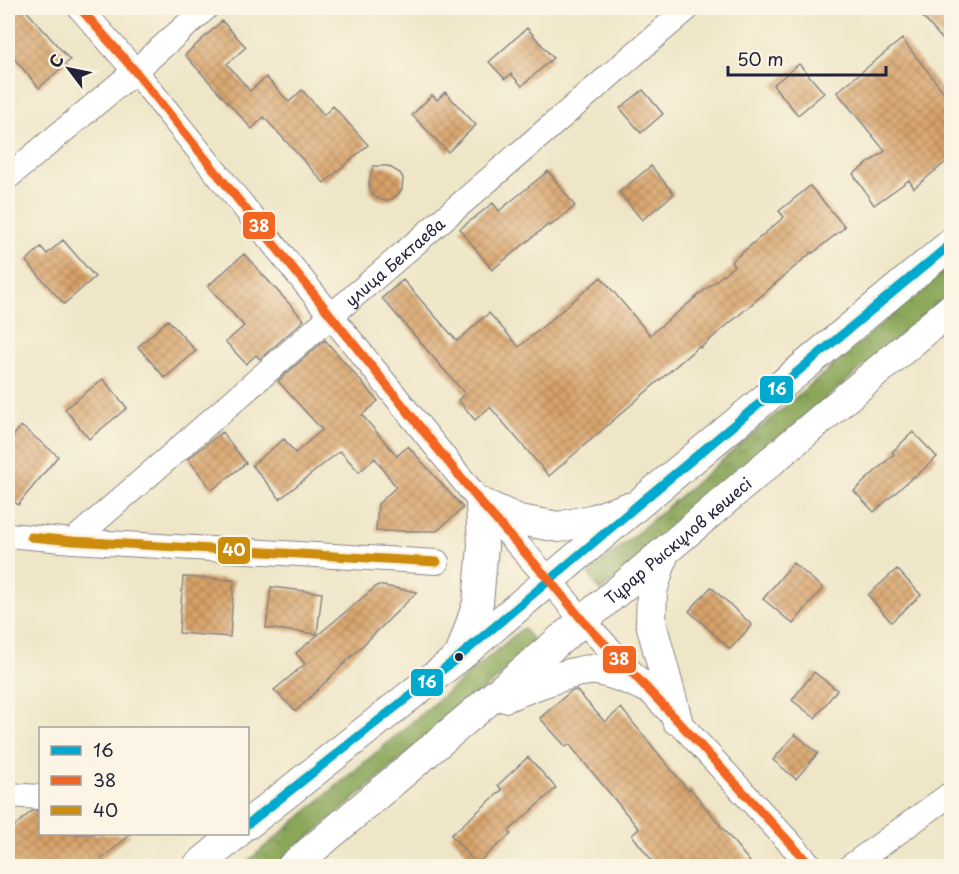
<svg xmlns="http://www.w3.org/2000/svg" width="959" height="874" font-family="'Playpen Sans',sans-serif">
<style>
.forest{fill:url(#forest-crowns);stroke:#56644a;stroke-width:1.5}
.building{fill:url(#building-cross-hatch)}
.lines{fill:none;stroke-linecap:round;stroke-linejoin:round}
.minor-casing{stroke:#888482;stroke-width:26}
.major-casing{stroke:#888482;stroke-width:32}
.minor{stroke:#fff;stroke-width:24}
.major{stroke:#fff;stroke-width:30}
.bus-1-casing{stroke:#fcf5e5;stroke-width:14}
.bus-2-casing{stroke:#fcf5e5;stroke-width:14}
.bus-3-casing{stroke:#fcf5e5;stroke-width:14}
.bus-1{stroke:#00a9ce;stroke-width:9}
.bus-2{stroke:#f26522;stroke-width:9}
.bus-3{stroke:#cc8c0c;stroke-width:9}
.bus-dot{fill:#22223b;stroke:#fcf5e5;stroke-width:2}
.labels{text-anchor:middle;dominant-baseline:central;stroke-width:4.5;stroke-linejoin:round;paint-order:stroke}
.street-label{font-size:16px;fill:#22223b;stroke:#fcf5e5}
.line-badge{stroke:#fcf5e5;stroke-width:2}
.badge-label{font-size:16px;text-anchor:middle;font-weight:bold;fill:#fff}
</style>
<defs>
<pattern id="forest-crowns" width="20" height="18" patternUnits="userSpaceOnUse" patternTransform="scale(1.5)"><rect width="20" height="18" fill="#8aa75a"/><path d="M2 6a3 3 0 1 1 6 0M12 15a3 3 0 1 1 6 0" fill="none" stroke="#70884c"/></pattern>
<pattern id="building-cross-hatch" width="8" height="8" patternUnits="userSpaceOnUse" patternTransform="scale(1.5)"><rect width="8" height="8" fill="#d8a268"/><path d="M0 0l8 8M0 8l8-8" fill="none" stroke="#af8457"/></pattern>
</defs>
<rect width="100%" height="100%" fill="#fcf5e5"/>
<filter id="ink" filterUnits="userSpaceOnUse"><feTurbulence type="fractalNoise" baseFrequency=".0167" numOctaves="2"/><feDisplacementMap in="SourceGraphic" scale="12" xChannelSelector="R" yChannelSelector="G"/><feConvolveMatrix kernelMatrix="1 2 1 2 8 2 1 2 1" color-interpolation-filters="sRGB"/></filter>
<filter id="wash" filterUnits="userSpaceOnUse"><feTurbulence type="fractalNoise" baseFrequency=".008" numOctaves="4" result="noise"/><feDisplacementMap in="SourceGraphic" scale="24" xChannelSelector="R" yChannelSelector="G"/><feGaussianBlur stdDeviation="1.35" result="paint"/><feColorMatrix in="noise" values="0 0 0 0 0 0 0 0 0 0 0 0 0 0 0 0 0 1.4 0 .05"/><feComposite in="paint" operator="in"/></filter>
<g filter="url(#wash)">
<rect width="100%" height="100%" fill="#efe6c8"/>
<path class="forest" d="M951,265V292L600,591L589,574Z
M523,628L537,645L275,866H242Z"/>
<g id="blocks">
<path class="building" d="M8,8H24L70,60L39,88L8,51Z
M930,8H951V49L921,15Z
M222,21L246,47L227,64L250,91L266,77L289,102L302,90L324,115L333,106L368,145L324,183L264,117L252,129L185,55Z
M527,28L553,58L522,86L511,74L505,79L489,62Z
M902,39L951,101V158L914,188L909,180L874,205L853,174L885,151L837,92Z
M799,64L824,93L798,115L773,85Z
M643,90L663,114L641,133L620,108Z
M445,92L476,125L448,152L412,115L432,95L437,100Z
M373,166H388L400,173L403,178L402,189L398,195L392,199L385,201L379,199L374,196L370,190L369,183Z
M651,166L674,194L642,220L619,192Z
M548,171L575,206L550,226L549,224L492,270L460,229L493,203L499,211Z
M810,186L845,227L813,253L812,252L738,316L700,348L699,346L549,476L490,407L475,420L458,400L465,394L382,298L403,280L457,341L489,313L519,347L601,277L650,335L734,266L731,262L784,217L779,211Z
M63,240L95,277L64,304L26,261L41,247L47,254Z
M244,254L304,320L260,359L256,355L246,364L226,342L244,326L208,286Z
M168,320L196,351L165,378L138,347Z
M325,340L378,401L362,415L397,456L408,446L463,508L437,531H376L378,504L396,487L375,458L359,472L340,451L280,499L252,465L284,439L295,453L322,430L278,381Z
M103,379L127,408L89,439L65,409Z
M21,426L58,456L18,505L8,496V443Z
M222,432L246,463L212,490L188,459Z
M913,432L937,457L915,477L914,476L874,512L854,491L894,454L892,452Z
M793,563L823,588L793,624L763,599Z
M897,569L921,595L891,622L868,595Z
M183,577L234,580L230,637L179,633Z
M378,585L417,592L296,711L274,690L305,664L296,653Z
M271,587L322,593L317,634L266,628Z
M711,587L752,625L730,649L689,611Z
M814,672L837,690L815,718L792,700Z
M576,690L605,722L621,708L688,790L690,788L754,867H657L632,835L639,829L569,744L566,747L540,718L570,692Z
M795,734L818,753L796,779L773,760Z
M528,757L556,788L509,831L511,834L476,864L451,835L502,790L498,785Z
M32,811H40V834H131L92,867H8V832Z"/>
</g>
</g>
<g filter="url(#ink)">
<use href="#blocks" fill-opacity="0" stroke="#888482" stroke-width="1.5"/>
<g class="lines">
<defs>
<g id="minor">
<path d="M80,8L135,71L481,503L550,581L583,621L677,720L811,866"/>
<path d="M8,177L135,71L206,8"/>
<path d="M8,535L73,541L437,562"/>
<path id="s1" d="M73,541L332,315L688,8"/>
<path d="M8,795L40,797"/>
<path d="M851,866L952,793"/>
</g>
<g id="major">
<path d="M664,552L652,591L651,623L677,720"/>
<path d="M460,656L478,603L483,546L481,503L519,520L559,527L595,519L627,508"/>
<path d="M505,697C525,689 576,668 596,670C613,672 630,680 646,687"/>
<path d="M248,824L460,656L640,503L952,243"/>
<path d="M198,866L236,834"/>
<path id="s2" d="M293,866L952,308"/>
</g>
</defs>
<use href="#minor" class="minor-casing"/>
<use href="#major" class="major-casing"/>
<use href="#minor" class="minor"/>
<use href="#major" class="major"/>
<defs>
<path id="bus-1" d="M248,824L460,656L640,503L952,243"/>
<path id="bus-2" d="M80,8L135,71L481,503L550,581L583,621L677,720L811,866"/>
<path id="bus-3" d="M31,537L73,541L437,562"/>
</defs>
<use href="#bus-1" class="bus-1-casing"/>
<use href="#bus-2" class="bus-2-casing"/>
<use href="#bus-3" class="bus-3-casing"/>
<use href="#bus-1" class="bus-1"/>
<use href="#bus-2" class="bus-2"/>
<use href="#bus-3" class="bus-3"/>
</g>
</g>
<circle class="bus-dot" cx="459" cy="657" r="5"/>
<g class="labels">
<g class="street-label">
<text stroke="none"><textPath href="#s1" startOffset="426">улица Бектаева</textPath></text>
<text stroke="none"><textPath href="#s2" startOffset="504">Тұрар Рыскұлов көшесі</textPath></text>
</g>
</g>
<g class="line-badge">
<rect x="242" y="211" width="34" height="29" rx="6" fill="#f26522"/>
<rect x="759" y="375" width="35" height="29" rx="6" fill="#00a9ce"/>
<rect x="217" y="536" width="34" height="29" rx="6" fill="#cc8c0c"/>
<rect x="602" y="645" width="35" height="29" rx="6" fill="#f26522"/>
<rect x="410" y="668" width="34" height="29" rx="6" fill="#00a9ce"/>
</g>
<g class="badge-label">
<text x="259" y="232">38</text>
<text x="777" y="395">16</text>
<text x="234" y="556">40</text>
<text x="619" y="665">38</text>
<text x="427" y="688">16</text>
</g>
<rect width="959" height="874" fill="none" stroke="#fcf5e5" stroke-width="30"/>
<rect x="39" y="727" width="210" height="108" fill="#fcf5e5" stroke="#a5a1a1" stroke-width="1.5"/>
<rect x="51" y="746" width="30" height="9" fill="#00a9ce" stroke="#a5a1a1" stroke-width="1.5"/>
<text x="93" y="757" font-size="18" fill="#22223b">16</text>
<rect x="51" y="776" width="30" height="9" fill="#f26522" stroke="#a5a1a1" stroke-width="1.5"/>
<text x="93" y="787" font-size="18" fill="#22223b">38</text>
<rect x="51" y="806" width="30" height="9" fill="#cc8c0c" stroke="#a5a1a1" stroke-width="1.5"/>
<text x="93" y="817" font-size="18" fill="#22223b">40</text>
<g transform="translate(69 69) rotate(302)" stroke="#fcf5e5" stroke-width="4.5" paint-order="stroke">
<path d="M0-4.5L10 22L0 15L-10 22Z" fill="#22223b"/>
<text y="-9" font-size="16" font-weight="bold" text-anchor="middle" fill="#22223b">С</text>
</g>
<path d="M728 66v9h158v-9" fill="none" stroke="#22223b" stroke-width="3"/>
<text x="737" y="66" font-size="18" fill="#22223b" stroke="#fcf5e5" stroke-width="4.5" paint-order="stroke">50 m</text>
</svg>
